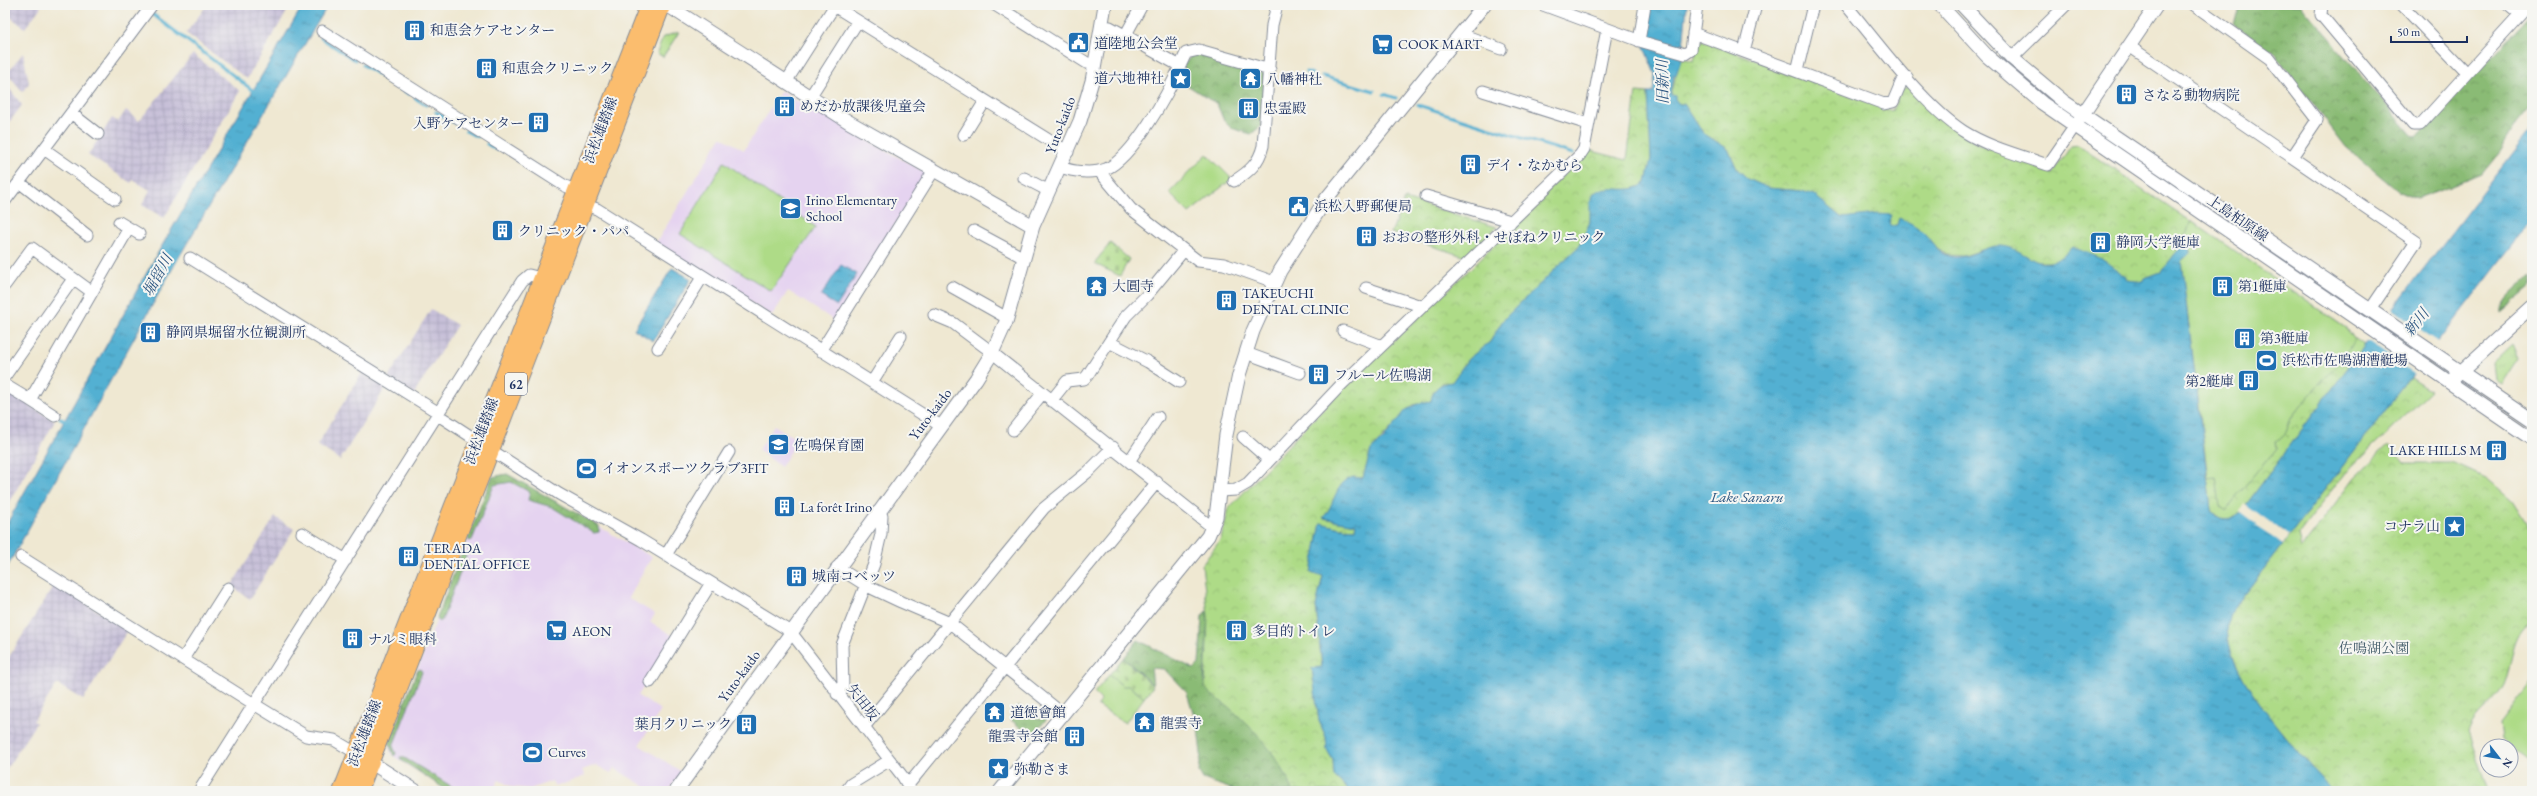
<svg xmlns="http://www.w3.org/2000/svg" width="2537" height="796" font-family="'EB Garamond','Noto Serif JP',serif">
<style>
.built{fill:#e5d3f0}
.industrial{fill:url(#industrial-grid)}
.grass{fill:url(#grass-tufts);stroke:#648572}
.forest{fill:url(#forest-crowns);stroke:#527569}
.cemetery{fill:url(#cemetery-stones);stroke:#648572}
.park{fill:url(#park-crowns);stroke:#648572}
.garden{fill:#aedb87;stroke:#648572}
.water{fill:url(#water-ripples);stroke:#377098}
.pier{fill:#efe8d2}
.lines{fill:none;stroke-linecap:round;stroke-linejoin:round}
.stream{stroke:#53b0d2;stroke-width:3}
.minor-casing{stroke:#858c98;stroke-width:13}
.tertiary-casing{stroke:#858c98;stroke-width:15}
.primary-casing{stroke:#858c98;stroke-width:19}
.minor{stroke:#fff;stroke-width:11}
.tertiary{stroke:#fff;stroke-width:13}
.primary{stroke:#fbbd6e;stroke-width:17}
.labels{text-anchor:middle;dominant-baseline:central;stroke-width:4;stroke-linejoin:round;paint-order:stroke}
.shield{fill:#f6f6f2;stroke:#5d6b8a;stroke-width:1}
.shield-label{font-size:13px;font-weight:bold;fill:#1b2f5e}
.poi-label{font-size:14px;fill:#1b2f5e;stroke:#f6f6f2;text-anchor:start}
.street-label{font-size:14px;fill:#1b2f5e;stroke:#f6f6f2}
.park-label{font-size:14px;fill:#405a68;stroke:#f6f6f2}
.water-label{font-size:15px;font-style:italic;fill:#2c5681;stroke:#f6f6f2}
</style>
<defs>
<pattern id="industrial-grid" width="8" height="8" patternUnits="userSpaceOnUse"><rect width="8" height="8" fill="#c7c0d8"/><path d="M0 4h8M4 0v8" fill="none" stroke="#aaa5bc"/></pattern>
<pattern id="grass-tufts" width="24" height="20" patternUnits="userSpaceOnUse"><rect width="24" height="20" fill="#aedb87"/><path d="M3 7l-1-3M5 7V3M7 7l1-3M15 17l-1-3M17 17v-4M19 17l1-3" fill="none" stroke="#95bc77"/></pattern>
<pattern id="forest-crowns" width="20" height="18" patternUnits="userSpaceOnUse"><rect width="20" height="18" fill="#8abb74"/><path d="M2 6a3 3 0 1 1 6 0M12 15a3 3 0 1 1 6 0" fill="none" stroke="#709862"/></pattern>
<pattern id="cemetery-stones" width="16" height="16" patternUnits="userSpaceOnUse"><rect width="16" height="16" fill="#aedb87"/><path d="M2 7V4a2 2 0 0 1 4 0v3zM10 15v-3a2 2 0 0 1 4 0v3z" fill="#95bc77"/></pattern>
<pattern id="park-crowns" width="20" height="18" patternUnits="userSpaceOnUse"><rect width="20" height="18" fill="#aedb87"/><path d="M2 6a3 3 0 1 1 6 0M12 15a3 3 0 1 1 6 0" fill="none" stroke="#95bc77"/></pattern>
<pattern id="water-ripples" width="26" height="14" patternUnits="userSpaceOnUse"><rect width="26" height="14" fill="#53b0d2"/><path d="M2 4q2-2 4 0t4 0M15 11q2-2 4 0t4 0" fill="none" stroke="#4490ae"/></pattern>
</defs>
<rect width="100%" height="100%" fill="#f6f6f2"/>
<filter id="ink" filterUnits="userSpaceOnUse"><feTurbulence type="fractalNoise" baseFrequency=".025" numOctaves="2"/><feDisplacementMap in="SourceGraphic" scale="8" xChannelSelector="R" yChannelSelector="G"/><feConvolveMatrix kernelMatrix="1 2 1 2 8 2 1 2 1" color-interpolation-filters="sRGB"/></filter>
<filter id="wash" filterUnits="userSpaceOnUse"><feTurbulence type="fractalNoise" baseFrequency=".012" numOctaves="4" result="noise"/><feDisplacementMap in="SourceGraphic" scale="16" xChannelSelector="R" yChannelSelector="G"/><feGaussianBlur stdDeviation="0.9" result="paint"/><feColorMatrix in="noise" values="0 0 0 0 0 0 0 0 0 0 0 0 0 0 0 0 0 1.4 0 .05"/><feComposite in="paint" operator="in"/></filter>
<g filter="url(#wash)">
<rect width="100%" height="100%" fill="#efe8d2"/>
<path class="built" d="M781,91L798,102L801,98L861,137L927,173L835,321L788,291L772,316L656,243L721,137L744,150Z
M774,425L798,440L781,467L759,450Z
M507,474L652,557L628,598L655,614L650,622L674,636L638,696L661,710L639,745L682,772L668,791H652L614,768L611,773L596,765L582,770L585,776L555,787L552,781L530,789L512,787L499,780L492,791H448L393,756L389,748V743L492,477Z"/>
<path class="industrial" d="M5,5H39L41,7L25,28L5,13Z
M207,5H291L247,79L186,33Z
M23,53L29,83L23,92L7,73Z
M193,54L240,91L164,218L142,205L150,190L133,180L131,183L88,155L112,118L118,122L126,110L139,121Z
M5,83L22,105L5,128Z
M431,309L457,325L414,394L388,378Z
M362,373L386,387L340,460L317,445Z
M5,390L55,421L5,510Z
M275,517L294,529L250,599L231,586Z
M55,584L128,630L83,700L57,684L33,721L36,723L5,771V663Z"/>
<path class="grass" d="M679,32L663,57L657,53L663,37Z
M2512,344L2518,358L2501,384L2495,380L2493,362Z"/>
<path class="forest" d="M2240,5H2301L2412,135L2417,137L2532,12V105L2516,124L2499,152L2481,174L2427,196L2417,199L2398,191L2346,147L2275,54L2237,27L2234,23Z
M1193,53L1264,74L1261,126L1251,134L1231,128L1224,121L1217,104L1182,82V68Z
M2532,277V287L2501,313C2499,302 2524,283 2532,277Z
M507,474L599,526V532L594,533L552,507L528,500L530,492L511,482L494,485L472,540L469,541L468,538L492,477Z
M464,554L466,557L442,620L439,622L437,618L461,555Z
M1206,611L1208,616L1204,683C1211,696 1222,701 1233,710C1258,732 1281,759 1293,791H1237L1203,779L1199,772L1201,754L1198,728L1187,693L1164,669L1151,668L1153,685L1124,658L1138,640L1194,669L1199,664L1202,616Z
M420,669L422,672L393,746L396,754L394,756L389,743L417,671Z
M1019,706L1040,720L1048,711L1052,712L1032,737L1010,719Z
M403,757L459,791H448L401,760L400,757Z"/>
<path class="cemetery" d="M1110,243L1129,259L1120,276L1095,264C1099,255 1105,251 1110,243Z
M1123,658L1153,686L1144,698L1129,686L1124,687L1109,675Z"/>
<path class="park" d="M1699,39L1892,111L1901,89L1908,87L1977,143L2052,174L2071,146L2078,145L2347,329L2354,339L2364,346L2240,513L2230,520L2219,519L2211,509L2181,261L2182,245L2161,272L2145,278L2144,282L2127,280L2100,258L2077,251L2054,262H2039L1982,250L1964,256L1948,255L1933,245L1922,231L1899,219L1897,225L1891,226L1889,223L1891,215L1842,218L1821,201L1802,191L1768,188L1748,179L1737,169L1728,149L1703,133L1684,104H1679L1671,96L1679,61L1682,58L1694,61Z
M1636,92L1648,93L1651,159L1646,183C1626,197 1607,182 1592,197L1590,222L1579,246L1503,320L1490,342L1468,359L1452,383H1442L1431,401L1413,405L1371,450L1363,478L1353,477L1323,518L1356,524L1355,529L1340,528L1321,524L1311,572L1323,576L1316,606L1322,668H1312L1319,721L1326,737L1327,750L1333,760L1334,776L1350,791H1293C1281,759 1257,732 1232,710C1223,702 1212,697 1205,688L1208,616L1202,565L1221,539L1229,508L1342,389L1468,271L1588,150L1627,160Z
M1405,199L1497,227L1466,257L1391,233Z
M2411,377L2431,390L2344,474L2298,535L2301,549L2355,477L2388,445L2406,463H2451L2466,469L2489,480L2512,500L2532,532V621C2511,631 2512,666 2504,685C2495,704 2475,712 2468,732L2488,791H2331C2324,779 2312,769 2303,758C2276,725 2214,658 2230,613Z"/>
<path class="garden" d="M1207,154L1232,179L1189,213L1169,193Z
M724,162L816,227L771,291L680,234Z
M2191,221L2347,329L2355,340C2339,367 2313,389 2294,414C2286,424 2289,435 2276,442L2277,448L2225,511L2220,506L2216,477L2208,478L2181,261L2190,253L2189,246L2182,245Z
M1109,675L1123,686H1129L1144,698L1125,723L1097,705L1101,700L1094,693Z
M2532,682V763L2502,740L2500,724Z"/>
<path class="water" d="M303,5H328L179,257L5,571V527L160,249Z
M1649,5H1687L1682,57L1676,75H1674L1671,95L1675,96V99L1679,104H1684L1703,133L1728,149L1737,169L1748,179L1768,188L1802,191L1814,195L1842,218L1877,214L1892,215L1889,223L1891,226L1897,225L1899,218C1904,221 1910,222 1915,226C1929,233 1933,251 1949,256C1966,261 1980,248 1996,246C2030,244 2035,284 2072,247L2100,258L2127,277V280L2144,282L2145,278L2161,272L2182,245L2189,246L2190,253L2181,261L2211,509C2218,523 2229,523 2240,513L2364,346L2532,128V219L2230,613C2214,658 2276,725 2303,758C2312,769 2324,779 2331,791H1350L1334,776L1333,760L1327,750L1326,737L1319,721L1312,668L1322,667L1316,606L1323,576L1311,572L1321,523L1340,528L1355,529L1356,524L1323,518C1334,507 1335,483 1351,478C1355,476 1359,479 1363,478L1371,450L1384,438L1406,410L1420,403L1431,401C1432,389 1440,383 1452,382L1468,359L1490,342L1503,320L1579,246L1590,222V204L1594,193C1612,183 1628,196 1646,183L1651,159L1648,93H1653L1655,74L1644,47Z
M841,265L857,274L837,306L821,296Z
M672,268L691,279L653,341L634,329Z"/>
<path class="pier" d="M2391,307L2393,311L2420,327L2421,330L2440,343L2415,375L2388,358L2387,355L2369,342H2364Z
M2244,503L2289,536L2283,544L2255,526L2256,524L2239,511Z"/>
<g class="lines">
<path class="stream" d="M151,13L255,92
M321,38L355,60
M363,65L409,94
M1306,72L1312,74
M1322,76L1374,91
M1384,94L1396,98
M415,98L426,105
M1418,105L1573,154
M436,112L455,123
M466,131L477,137
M487,144L497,150
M60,418L67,422"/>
</g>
</g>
<g filter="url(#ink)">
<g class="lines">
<defs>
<path id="minor" d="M995,5L1087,63L1095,64
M1543,5L1643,42L1685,54L1691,50L1697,5
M1846,5C1878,43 1922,104 1963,131C1988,147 2020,155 2048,165L2079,120
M2194,5L2270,59L2317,120L2292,157
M2322,5L2321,15L2413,125H2420L2529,5
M2402,5L2467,73
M2508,5L2520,15
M834,6L1068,152
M322,31L565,186L576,190
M1463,32L1469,37L1501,49
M1693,33L1884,104L1893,102L1901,83L1907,77
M1125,36L1142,5
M1639,41L1645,5
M2129,46L2416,242L2370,310
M1744,51L1756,5
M2012,58L2066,5
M1180,66L1186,53L1199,50L1270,70
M1797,71L1813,5
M786,82L835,5
M1483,91L1588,124
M810,97L858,21
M71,113L98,134
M964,135L985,101
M44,149L115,199
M1061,167C1073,172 1093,174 1106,169C1133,157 1168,94 1180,66L1110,27L1101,26
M1099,171L1131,209L1198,261L1224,264L1274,282
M1024,178L1049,191
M1234,181C1249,172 1259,163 1263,146L1272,25L1277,5
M19,182L87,235
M1426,196L1507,220L1510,223
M5,201L152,5
M585,205L597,209L941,426
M119,222L139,234
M974,231L1024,258
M190,258L439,413
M5,285L32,248L92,292
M952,287L1007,318
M1366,288L1418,305L1421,308
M934,315L953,323L985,347L1213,528
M1343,331L1377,344L1380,347
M1109,342L1148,362L1179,382
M658,348L703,276
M821,351L934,170
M1246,353L1300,373
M5,376L73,279
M872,382L901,336
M5,385L30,400L129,228
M30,400L55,416
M1051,401L1067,381L1084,379L1087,376L1126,316L1147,295L1184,250
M438,415L478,441
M1013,430L1042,394
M1243,437L1269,460
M491,450L559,494L641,540L790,631L903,777L911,791
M1130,460L1158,417
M1220,491L1236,490L1248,483L1340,386L1580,155L1584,149L1607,29
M302,533L346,560
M666,555L729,452
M21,557L254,704L199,791
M837,567L867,586L901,602L950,623L1063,714
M183,659L228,588
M650,682L711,583
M837,694L843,689L842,645L874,564L881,534L882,516L877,512
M864,727L1044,508L1089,471L1113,447
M356,753L334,740L306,736L254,704L522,281L529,275L541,278
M908,785L1157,482
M846,791L851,784L890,760"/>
<path id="tertiary" d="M667,5L849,122L1033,226
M1940,5L1987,56L2042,103L2532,439
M1962,5L2012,58L2063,101L2532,420
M2083,114L2157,5
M2454,378L2532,307
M364,758L416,791
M676,791L976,379L992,353L1006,322L1033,226L1080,121L1092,81L1105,5
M1000,791L1208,536L1216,517L1226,435L1239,375L1253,331L1280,271L1326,199L1484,5"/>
<path id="primary" d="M342,791L649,5
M359,791L662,5"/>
</defs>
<use href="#minor" class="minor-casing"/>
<use href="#tertiary" class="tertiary-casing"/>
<use href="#primary" class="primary-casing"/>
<use href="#minor" class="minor"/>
<use href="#tertiary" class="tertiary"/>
<use href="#primary" class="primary"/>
</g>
</g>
<defs>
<symbol id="building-square" viewBox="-11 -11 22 22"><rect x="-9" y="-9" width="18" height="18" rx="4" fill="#1f6fb2" stroke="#f6f6f2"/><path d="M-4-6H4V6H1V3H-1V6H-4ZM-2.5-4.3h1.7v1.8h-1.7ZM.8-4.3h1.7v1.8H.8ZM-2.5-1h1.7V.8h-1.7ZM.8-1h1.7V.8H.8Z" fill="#fff"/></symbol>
<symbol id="civic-square" viewBox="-11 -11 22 22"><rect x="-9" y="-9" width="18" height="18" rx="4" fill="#1f6fb2" stroke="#f6f6f2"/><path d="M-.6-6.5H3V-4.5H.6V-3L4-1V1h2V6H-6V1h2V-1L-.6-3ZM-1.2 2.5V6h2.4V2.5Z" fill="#fff"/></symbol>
<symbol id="supermarket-square" viewBox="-11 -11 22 22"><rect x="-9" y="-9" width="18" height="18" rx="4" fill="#1f6fb2" stroke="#f6f6f2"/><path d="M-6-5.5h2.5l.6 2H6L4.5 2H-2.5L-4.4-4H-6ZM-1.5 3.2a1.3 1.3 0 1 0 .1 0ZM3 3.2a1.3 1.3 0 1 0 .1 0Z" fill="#fff"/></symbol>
<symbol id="sight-square" viewBox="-11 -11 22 22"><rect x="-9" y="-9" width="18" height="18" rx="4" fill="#1f6fb2" stroke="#f6f6f2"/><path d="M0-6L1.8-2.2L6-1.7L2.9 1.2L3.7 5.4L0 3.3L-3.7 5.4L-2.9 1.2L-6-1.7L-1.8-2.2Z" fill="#fff"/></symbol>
<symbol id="temple-square" viewBox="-11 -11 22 22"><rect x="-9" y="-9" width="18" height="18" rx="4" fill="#1f6fb2" stroke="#f6f6f2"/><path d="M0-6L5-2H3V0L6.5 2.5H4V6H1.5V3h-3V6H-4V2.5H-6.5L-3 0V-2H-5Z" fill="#fff"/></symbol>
<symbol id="school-square" viewBox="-11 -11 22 22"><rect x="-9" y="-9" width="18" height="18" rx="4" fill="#1f6fb2" stroke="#f6f6f2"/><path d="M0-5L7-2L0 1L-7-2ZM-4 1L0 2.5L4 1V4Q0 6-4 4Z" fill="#fff"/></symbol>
<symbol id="stadium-square" viewBox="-11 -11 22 22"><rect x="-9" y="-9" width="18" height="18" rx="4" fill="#1f6fb2" stroke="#f6f6f2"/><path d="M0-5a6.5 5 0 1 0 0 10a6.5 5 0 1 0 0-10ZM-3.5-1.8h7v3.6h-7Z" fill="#fff"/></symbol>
</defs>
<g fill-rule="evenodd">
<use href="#building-square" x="402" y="18" width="25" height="25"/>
<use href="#civic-square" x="1066" y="30" width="25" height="25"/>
<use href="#supermarket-square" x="1370" y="32" width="25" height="25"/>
<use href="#building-square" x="474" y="56" width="25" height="25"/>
<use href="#sight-square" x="1168" y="66" width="25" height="25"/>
<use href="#temple-square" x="1238" y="66" width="25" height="25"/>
<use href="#building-square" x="2114" y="82" width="25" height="25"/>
<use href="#building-square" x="772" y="94" width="25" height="25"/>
<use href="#building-square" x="1236" y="96" width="25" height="25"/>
<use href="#building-square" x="526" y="110" width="25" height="25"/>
<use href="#building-square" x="1458" y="152" width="25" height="25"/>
<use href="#civic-square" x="1286" y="194" width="25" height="25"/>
<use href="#school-square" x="778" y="196" width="25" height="25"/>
<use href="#building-square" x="490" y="218" width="25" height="25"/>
<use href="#building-square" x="1354" y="224" width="25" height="25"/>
<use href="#building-square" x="2088" y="230" width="25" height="25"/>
<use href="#temple-square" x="1084" y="274" width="25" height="25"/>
<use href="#building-square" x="2210" y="274" width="25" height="25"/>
<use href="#building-square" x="1214" y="288" width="25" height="25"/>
<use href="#building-square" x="138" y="320" width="25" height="25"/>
<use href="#building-square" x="2232" y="326" width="25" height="25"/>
<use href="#stadium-square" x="2254" y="348" width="25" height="25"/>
<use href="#building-square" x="1306" y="362" width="25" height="25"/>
<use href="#building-square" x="2236" y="368" width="25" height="25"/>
<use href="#school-square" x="766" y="432" width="25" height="25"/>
<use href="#building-square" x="2484" y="438" width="25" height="25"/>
<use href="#stadium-square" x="574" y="456" width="25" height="25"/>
<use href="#building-square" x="772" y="494" width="25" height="25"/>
<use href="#sight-square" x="2442" y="514" width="25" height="25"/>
<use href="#building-square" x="396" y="544" width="25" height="25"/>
<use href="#building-square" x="784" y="564" width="25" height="25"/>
<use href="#supermarket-square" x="544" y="618" width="25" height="25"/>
<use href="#building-square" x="1224" y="618" width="25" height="25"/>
<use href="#building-square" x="340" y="626" width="25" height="25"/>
<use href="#temple-square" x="982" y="700" width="25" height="25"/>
<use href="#temple-square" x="1132" y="710" width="25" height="25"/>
<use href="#building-square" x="734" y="712" width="25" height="25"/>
<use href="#building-square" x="1062" y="724" width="25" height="25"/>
<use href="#stadium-square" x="520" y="740" width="25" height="25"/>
<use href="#sight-square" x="986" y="756" width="25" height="25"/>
</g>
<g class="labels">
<rect class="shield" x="505" y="373" width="22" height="22" rx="3"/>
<g class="shield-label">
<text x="516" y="384">62</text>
</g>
<g class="poi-label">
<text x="430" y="30">和恵会ケアセンター</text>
<text x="1094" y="43">道陸地公会堂</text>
<text x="1398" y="44">COOK MART</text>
<text x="502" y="68">和恵会クリニック</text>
<text x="1164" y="78" text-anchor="end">道六地神社</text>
<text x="1266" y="79">八幡神社</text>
<text x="2142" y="95">さなる動物病院</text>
<text x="800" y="106">めだか放課後児童会</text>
<text x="1264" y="108">忠霊殿</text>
<text x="524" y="123" text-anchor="end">入野ケアセンター</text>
<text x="1486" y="165">デイ・なかむら</text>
<text x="806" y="200">Irino Elementary<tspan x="806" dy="16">School</tspan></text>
<text x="1314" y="206">浜松入野郵便局</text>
<text x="518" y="231">クリニック・パパ</text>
<text x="1382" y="237">おおの整形外科・せぼねクリニック</text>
<text x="2116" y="242">静岡大学艇庫</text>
<text x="1112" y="286">大圓寺</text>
<text x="2238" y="286">第1艇庫</text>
<text x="1242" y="293">TAKEUCHI<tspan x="1242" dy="16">DENTAL CLINIC</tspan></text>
<text x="166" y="332">静岡県堀留水位観測所</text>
<text x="2260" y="338">第3艇庫</text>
<text x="2282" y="360">浜松市佐鳴湖漕艇場</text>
<text x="1334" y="375">フルール佐鳴湖</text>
<text x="2234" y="381" text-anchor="end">第2艇庫</text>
<text x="794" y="445">佐鳴保育園</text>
<text x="2482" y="450" text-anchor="end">LAKE HILLS M</text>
<text x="602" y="468">イオンスポーツクラブ3FIT</text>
<text x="800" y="507">La forêt Irino</text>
<text x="2440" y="526" text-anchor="end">コナラ山</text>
<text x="424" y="548">TERADA<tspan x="424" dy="16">DENTAL OFFICE</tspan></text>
<text x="812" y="576">城南コベッツ</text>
<text x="572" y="631">AEON</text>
<text x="1252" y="631">多目的トイレ</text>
<text x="368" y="639">ナルミ眼科</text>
<text x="1010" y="712">道徳會館</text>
<text x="1160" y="723">龍雲寺</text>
<text x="732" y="724" text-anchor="end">葉月クリニック</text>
<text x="1058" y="736" text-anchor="end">龍雲寺会館</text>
<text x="548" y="752">Curves</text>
<text x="1014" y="769">弥勒さま</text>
</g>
<g class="street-label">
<text transform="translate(1060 125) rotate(-69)">Yuto-kaido</text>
<text transform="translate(600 130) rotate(-69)">浜松雄踏線</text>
<text transform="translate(2238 218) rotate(34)">上島柏原線</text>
<text transform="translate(930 414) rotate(-53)">Yuto-kaido</text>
<text transform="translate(481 431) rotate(-69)">浜松雄踏線</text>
<text transform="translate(739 676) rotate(-54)">Yuto-kaido</text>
<text transform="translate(863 702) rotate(52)">矢田坂</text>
<text transform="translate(364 733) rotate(-69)">浜松雄踏線</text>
</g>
<g class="park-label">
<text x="2374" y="648">佐鳴湖公園</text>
</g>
<g class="water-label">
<text transform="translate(1662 82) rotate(-91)">旧新川</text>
<text transform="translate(157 275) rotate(-61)">堀留川</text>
<text transform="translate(2416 322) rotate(-52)">新川</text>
<text x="1747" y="496">Lake Sanaru</text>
</g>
</g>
<rect width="2537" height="796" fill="none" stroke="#f6f6f2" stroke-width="20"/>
<g transform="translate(2499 758) rotate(121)"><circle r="19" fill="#f6f6f2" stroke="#9ea6b7"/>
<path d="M0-3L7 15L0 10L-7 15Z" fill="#1f6fb2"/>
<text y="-6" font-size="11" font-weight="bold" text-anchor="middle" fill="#1b2f5e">N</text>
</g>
<path d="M2391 36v6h76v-6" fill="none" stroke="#1b2f5e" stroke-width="2"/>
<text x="2397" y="36" font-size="12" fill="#1b2f5e" stroke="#f6f6f2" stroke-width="3" paint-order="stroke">50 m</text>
</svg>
